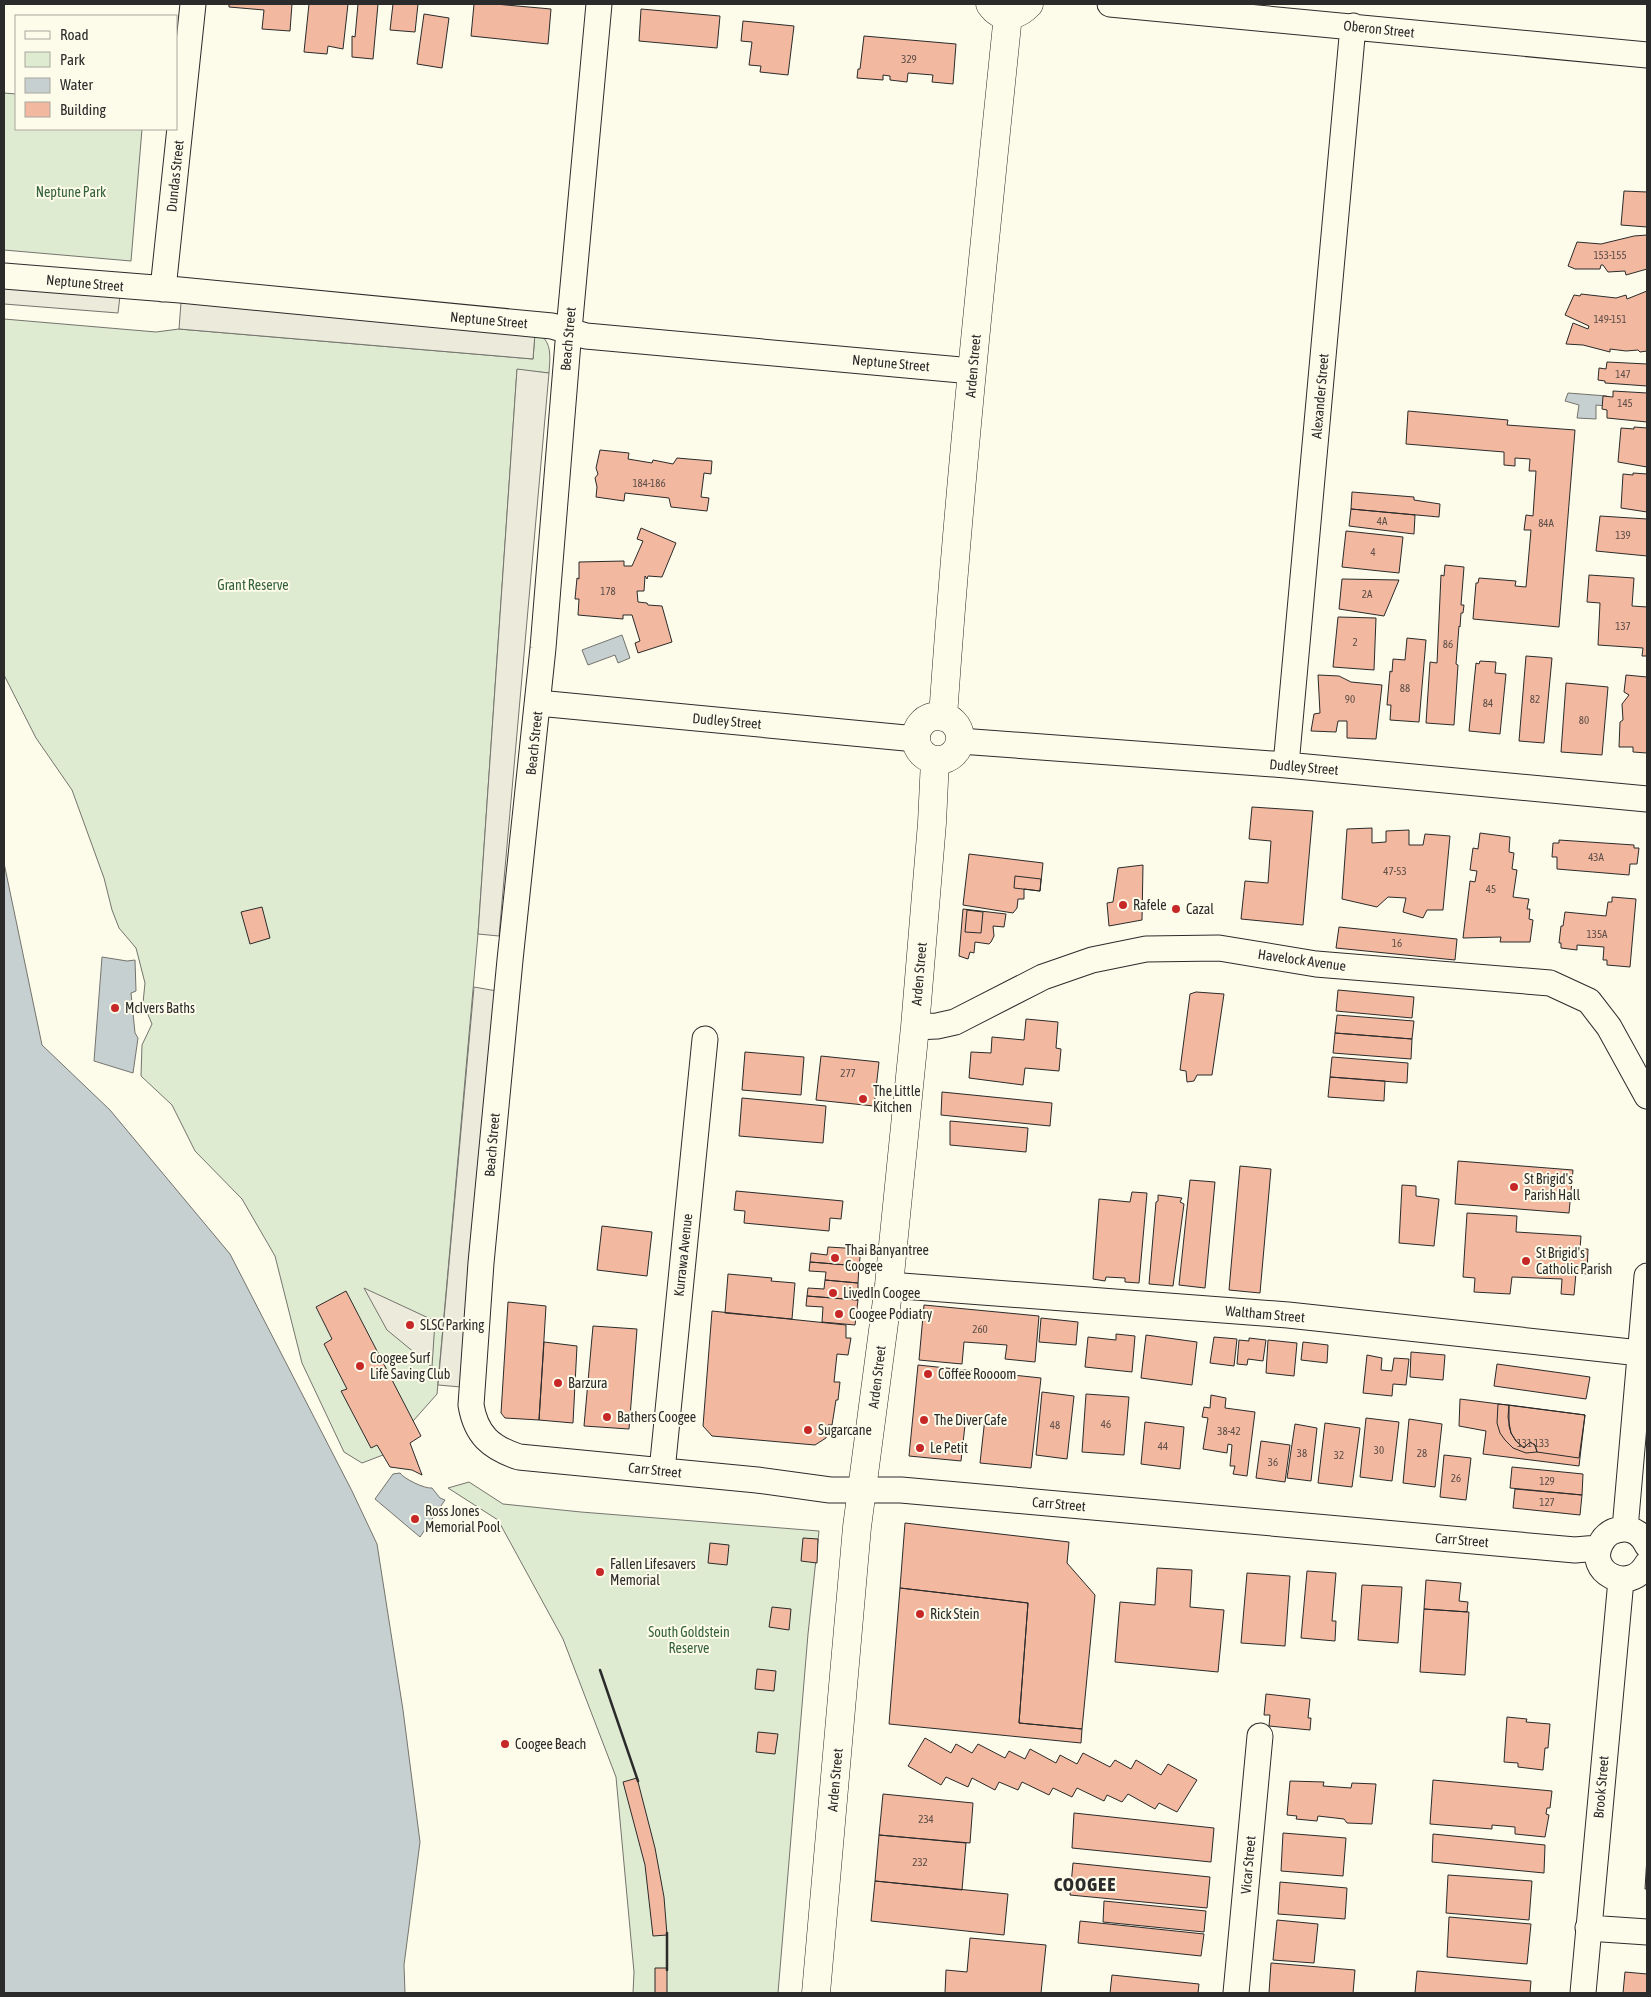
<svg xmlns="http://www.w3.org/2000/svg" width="1651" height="1997" font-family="'Asap Condensed',sans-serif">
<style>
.green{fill:#deebd1;stroke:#74746e}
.parking{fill:#eceadb;stroke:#74746e}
.water{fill:#c7d0d0;stroke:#74746e}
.building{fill:#f2b8a0;stroke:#2b2b2b}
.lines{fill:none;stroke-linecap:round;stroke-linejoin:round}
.minor-casing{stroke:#2b2b2b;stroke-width:27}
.major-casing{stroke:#2b2b2b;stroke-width:29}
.minor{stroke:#fdfbea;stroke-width:25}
.major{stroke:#fdfbea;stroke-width:28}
.wall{stroke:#2b2b2b;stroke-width:2.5}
.poi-dot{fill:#c62828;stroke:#fdfbea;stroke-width:2}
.labels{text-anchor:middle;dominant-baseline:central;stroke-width:4;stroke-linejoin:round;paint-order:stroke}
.number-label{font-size:11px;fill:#5d4e48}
.street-label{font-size:14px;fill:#2b2b2b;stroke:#fdfbea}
.park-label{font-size:14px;fill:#34623c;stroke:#fdfbea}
.poi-label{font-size:14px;fill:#2b2b2b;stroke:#fdfbea;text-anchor:start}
.district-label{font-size:19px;font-weight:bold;letter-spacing:1px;fill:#2b2b2b;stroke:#fdfbea}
</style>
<rect width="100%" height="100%" fill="#fdfbea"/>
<path class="green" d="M4,93L16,94V129H142L131,261L4,250Z
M4,319L156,332L179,329L533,359L535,333C553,339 550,357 549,373L517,370L478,934L437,1394L383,1455L362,1463L344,1452L302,1363L275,1256L242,1199L195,1151L172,1105L141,1076L142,1045L152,1024L143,1003L145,983L136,948L119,928L112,910L104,878L72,790L36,738L4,675Z
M469,1482L503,1504L581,1512L819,1531L808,1634L778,1993H633L634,1972L616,1777L563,1639L498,1520L448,1488Z"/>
<path class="parking" d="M4,286L120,296L118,313L4,304Z
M181,302L535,333L533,359L179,329Z
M517,369L549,373L499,936L478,934Z
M474,987L497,991L461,1387L438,1385Z
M364,1288L435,1321L432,1367L387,1330Z"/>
<path class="water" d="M1568,393L1607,396L1606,406L1596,405V419L1577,418L1579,405L1565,401Z
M622,635L630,658L618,663L615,655L588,665L582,650Z
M4,863L42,1045L110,1110L230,1254L352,1491L377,1544L403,1710L420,1842L404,1965L405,1993H4Z
M102,957L127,961L135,960L136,991L131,993L135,1033L138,1038L133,1073L94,1061Z
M400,1473C404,1479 425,1489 432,1488L440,1498L445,1500L420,1537L375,1499L393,1474Z"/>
<path class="building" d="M229,4H292L290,31L262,29L264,10L229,7Z
M309,4H348L343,49L328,46L327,54L304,52Z
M358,4H378L373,59L352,57V36L355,37Z
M393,4H418L415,32L390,30Z
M474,4H495L551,9L548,44L471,36Z
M641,9L720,16L717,48L639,41Z
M424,14L449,18L442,68L417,64Z
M743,21L794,26L788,75L760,72L761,66L749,65L752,42L741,41Z
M864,36L956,44L953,84L932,82L933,75L908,73L907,82L890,80V76L883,75V80L857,78L858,69H860Z
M1624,191L1647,192V227L1621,225Z
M1647,235V269L1626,275L1625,271L1608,272L1603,265H1601L1600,269H1575L1568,266L1577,242L1601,244L1634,236Z
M1647,291V351L1640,352L1638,350L1626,351L1610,349V352L1583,345L1566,344L1573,323L1588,329L1589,326L1565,315L1574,295L1580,296L1581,294L1616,298L1626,295L1627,299Z
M1607,362L1647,364V386L1605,383V381L1598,380L1599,368L1606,369Z
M1613,391L1647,393V422L1607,418V410L1602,409L1603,396L1613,397Z
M1408,411L1508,420L1507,425L1575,430L1559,627L1473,619L1476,583H1478L1479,578L1516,581L1515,586L1526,587L1531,530H1524L1526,515L1533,516L1536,471H1529L1530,459L1515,458V466L1504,465V452L1406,444Z
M1634,427L1647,428V467L1618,462L1621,428L1634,429Z
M600,450L629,453L628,459L652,463L653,460L673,464L677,458L712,461L711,474L704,473L701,497L709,498L707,511L671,507L669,498L625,493L624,501L596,497L597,487L595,478L598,474L596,468Z
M1633,473L1647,474V512L1621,508L1623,474L1633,475Z
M1352,492L1414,497V500L1440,504L1439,517L1351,509Z
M1351,509L1415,515L1414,534L1349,526Z
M1600,516L1647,519V556L1596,551Z
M641,528L676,543L662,577L648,576L647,579L645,576L644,591H637L638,602L647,603L648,605L662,606L672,642L638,653L635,643L640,641L632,615H623V619L578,615L579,599H575L577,578L579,579V562L624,561V566H632L643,541L637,539Z
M1346,531L1403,537L1399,573L1342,567Z
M1445,565L1464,567L1461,605H1464L1463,613H1461L1460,627L1459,626L1456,664L1458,665L1454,725L1426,723L1430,662L1437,663L1441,575L1444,576Z
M1589,575L1634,578L1632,606L1647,607V656H1642L1643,648L1598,645L1600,603L1587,602Z
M1342,579L1399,580L1384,616L1339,609Z
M1338,617L1376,618L1374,670L1333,667Z
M1407,638L1426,640L1419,722L1390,720L1391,705H1387L1390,671L1392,672L1393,659L1405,660Z
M1526,656L1552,658L1544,743L1519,741Z
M1480,661L1496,662L1495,673L1506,674L1500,734L1469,731L1476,663L1479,664Z
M1318,675L1339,676L1351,682L1382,685L1376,739L1347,738V721H1338L1336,732L1311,731L1314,714L1320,713Z
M1626,675L1647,677V753L1633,752V747H1619L1620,722L1623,720L1622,704L1629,695L1624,692Z
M1566,683L1608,687L1602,755L1561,752Z
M1252,807L1313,811L1303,925L1241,919L1245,881L1268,883L1271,841L1249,839Z
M1372,828V843L1386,842V831L1409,830V845H1423L1425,834L1450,836L1443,910H1427L1423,918L1403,912L1406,898L1388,897L1377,907L1342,899L1347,829Z
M1480,833L1510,837L1509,852L1514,853L1512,869L1517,870L1513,897L1529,899L1527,909H1530L1529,919L1533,920L1530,942H1500L1501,937L1463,938L1470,881L1475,882L1477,871L1470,870L1473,848L1478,849Z
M1559,840L1634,845V848H1639L1637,864H1630L1629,875L1557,869V857H1552L1553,843H1559Z
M969,854L1043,863L1040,891L1024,889V899H1018L1017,908L1013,913L963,905Z
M1143,865L1142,920L1109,926L1107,903L1113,902L1118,868Z
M1015,876L1041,879L1040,891L1014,888Z
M1612,897L1636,899L1630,967L1607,965V960H1603L1604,947L1577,945V950L1561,948V943H1559L1561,926H1563L1565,912L1606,916L1608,902H1612Z
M262,907L270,938L250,944L241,912Z
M963,909L1006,914L1004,927L993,926L994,936L991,942L989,944L975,942L974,953L970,952L968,959L959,956Z
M967,910L983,912L981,933L965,932Z
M1339,927L1457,939L1455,960L1336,948Z
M1338,990L1414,997L1412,1018L1336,1011Z
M1196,992L1224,994L1212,1075H1197L1194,1081L1187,1082L1186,1071L1180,1070L1190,994Z
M1337,1015L1414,1021L1412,1039L1335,1033Z
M1026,1019L1058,1022L1056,1048L1061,1049L1059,1071L1025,1068L1023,1085L969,1078L971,1052L991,1053L992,1037L1024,1040Z
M1335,1033L1412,1039L1411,1059L1333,1053Z
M745,1052L804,1057L801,1095L742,1090Z
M821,1056L879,1062L874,1106L816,1100Z
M1332,1057L1408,1063L1407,1083L1330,1077Z
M1330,1077L1385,1081L1384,1101L1328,1097Z
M942,1092L1052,1103L1050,1126L941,1115Z
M742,1098L826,1106L823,1143L739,1136Z
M950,1121L1028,1128L1026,1152L950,1145Z
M1458,1161L1573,1170L1569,1213L1455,1204Z
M1240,1166L1271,1169L1260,1293L1229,1290Z
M1190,1180L1215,1182L1205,1288L1179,1285Z
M1402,1185L1416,1186V1196L1439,1199L1434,1246L1399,1243Z
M736,1191L843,1201L841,1219L830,1218L829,1231L744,1223L745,1211L734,1210Z
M1132,1192L1147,1193L1139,1283L1125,1282V1278L1106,1277L1105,1281L1093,1279L1099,1199L1130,1202Z
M1158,1195L1182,1198L1180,1202L1184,1204L1173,1286L1149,1284L1156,1202L1158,1201Z
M1467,1213L1517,1216L1516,1232L1581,1236L1580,1249H1588L1587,1274L1576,1273L1574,1295L1561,1294L1562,1279L1512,1277L1510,1294L1474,1292L1475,1278L1463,1277Z
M602,1226L652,1232L647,1276L597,1270Z
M828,1247L861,1249L859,1266L810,1262L811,1253L827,1255Z
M810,1262L859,1266L858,1283L825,1280L826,1272L809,1271Z
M728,1274L772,1278L771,1281L795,1283L792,1319L725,1313Z
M825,1280L858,1283V1300L807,1296L808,1288L824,1289Z
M346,1291L421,1436L410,1443L422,1475L412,1470L390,1467L377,1445L371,1448L341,1391L347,1389L324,1344L332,1339L316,1307Z
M807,1296L858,1300L855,1325L822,1322L823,1307L806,1306Z
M508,1302L546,1306L539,1420L505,1418L501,1413Z
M924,1305L1039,1316L1035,1362L1005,1359L1007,1345L964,1342L962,1364L919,1360Z
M712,1311L846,1325V1338H851L848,1355L837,1354L834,1382H840L838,1400H836L832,1425H828L826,1438L815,1445L712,1436L703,1426Z
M1041,1318L1078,1322L1076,1345L1039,1342Z
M593,1326L637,1329L629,1429L584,1426Z
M1116,1334L1135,1336L1132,1372L1085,1367L1088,1337L1116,1340Z
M1146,1335L1197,1342L1192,1385L1141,1378Z
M1214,1337L1237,1339L1234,1366L1210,1363Z
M1249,1338L1266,1340L1263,1361L1248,1359L1247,1365L1237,1364L1239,1340L1249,1341Z
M1268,1340L1297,1343L1294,1376L1266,1373Z
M544,1342L577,1346L573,1423L539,1420Z
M1303,1342L1328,1345L1327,1363L1301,1360Z
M1411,1352L1445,1355L1443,1380L1410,1377Z
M1367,1355L1382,1358L1381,1370L1392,1371L1394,1358L1409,1359L1406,1385L1393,1384L1392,1396L1363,1393Z
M1497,1364L1590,1377L1586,1399L1494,1386Z
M918,1365L1041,1378L1031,1468L980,1463L985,1418L966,1416L961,1461L909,1456Z
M1042,1392L1074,1396L1067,1459L1036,1455Z
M1086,1394L1129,1397L1124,1455L1082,1452Z
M1211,1395L1226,1398L1225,1408L1255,1412L1247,1476L1233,1474L1235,1466H1230L1232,1445L1228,1444L1227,1453L1203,1449L1208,1418L1202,1417L1204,1407L1210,1408Z
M1460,1399L1585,1415L1579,1466L1483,1454L1486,1431L1459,1426Z
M1498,1404L1509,1405V1426L1511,1433L1516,1441L1524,1448L1530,1442L1535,1445L1537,1452L1526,1453L1513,1448L1505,1440L1500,1433L1497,1423Z
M1509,1405L1585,1415L1579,1458L1537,1452L1535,1445L1530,1442L1524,1448L1516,1441L1511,1433L1508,1417Z
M1366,1418L1399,1422L1392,1481L1360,1477Z
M1409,1419L1442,1424L1435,1487L1403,1483Z
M1145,1422L1184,1427L1180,1469L1141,1464Z
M1325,1423L1360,1428L1352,1487L1318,1483Z
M1295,1424L1317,1428L1311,1481L1287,1478Z
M1261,1441L1290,1445L1285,1482L1256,1478Z
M1444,1455L1471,1458L1466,1500L1440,1497Z
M1512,1467L1583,1474L1582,1495L1510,1488Z
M1515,1489L1582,1495L1580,1515L1513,1508Z
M905,1523L1069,1542L1067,1563L1095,1595L1082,1729L1019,1723L1028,1603L900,1588Z
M803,1538L818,1539L817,1563L801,1561Z
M710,1543L729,1545L727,1565L708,1563Z
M1157,1568L1192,1570L1190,1607L1224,1610L1218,1672L1115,1662L1120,1602L1155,1605Z
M1307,1571L1336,1573L1332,1621H1336L1335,1641L1301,1638Z
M1247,1573L1290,1576L1285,1646L1241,1643Z
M1426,1580L1461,1583L1459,1601L1468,1602L1467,1612L1424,1609Z
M1362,1585L1402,1587L1398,1643L1358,1640Z
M900,1588L1028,1603L1019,1723L1082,1729L1081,1743L889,1724Z
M772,1607L791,1609L789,1630L769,1627Z
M1424,1609L1469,1612L1465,1675L1420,1672Z
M757,1669L776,1671L774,1691L755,1689Z
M1266,1694L1310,1699L1308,1718H1311L1310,1730L1269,1726L1270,1715H1264Z
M1507,1717L1527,1719L1526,1722L1550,1724L1548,1748H1545L1543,1770L1518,1767V1763L1504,1762Z
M758,1732L778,1734L775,1754L756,1752Z
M925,1738L951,1753L956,1744L972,1753L978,1744L1005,1758L1009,1751L1025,1759L1030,1749L1056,1763L1060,1755L1077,1764L1083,1753L1110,1767L1115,1760L1131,1769L1136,1760L1161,1775L1168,1764L1197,1780L1177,1812L1159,1803L1155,1809L1128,1794L1122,1802L1107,1795L1104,1801L1077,1788L1072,1797L1053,1788L1049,1795L1022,1782L1018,1790L999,1782L995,1790L972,1778L968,1787L946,1777L941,1785L908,1766Z
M637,1778L655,1848L664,1897L667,1935L653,1936L645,1865L623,1782Z
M1433,1780L1552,1791L1550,1808H1547L1546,1814L1549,1815L1545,1837L1515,1834V1827L1492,1825V1829L1430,1824Z
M1290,1781L1324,1782L1323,1786L1351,1788L1352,1783L1376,1784L1372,1824L1347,1823L1344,1819L1318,1816L1317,1821L1296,1819L1297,1816L1287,1815Z
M883,1794L973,1803L970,1843L879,1835Z
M1074,1813L1214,1828L1211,1862L1072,1848Z
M1283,1833L1346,1838L1343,1876L1281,1871Z
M1433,1834L1545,1845L1544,1873L1432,1862Z
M879,1835L966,1843L962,1890L875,1881Z
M1647,1857V1889H1645Z
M1073,1863L1210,1877L1207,1908L1070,1895Z
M1448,1875L1532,1881L1529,1920L1446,1913Z
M875,1881L1008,1894L1004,1935L871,1921Z
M1280,1882L1347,1888L1345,1919L1278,1914Z
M1104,1901L1206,1911L1204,1932L1103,1922Z
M1449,1917L1531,1924L1527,1964L1447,1957Z
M1277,1920L1318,1924L1314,1963L1273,1960Z
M1080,1921L1204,1934L1201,1956L1078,1943Z
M970,1938L1046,1945L1041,1993H945L946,1970L967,1972Z
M1271,1963L1355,1970L1353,1993H1269Z
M655,1968H667V1993H655Z
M1417,1971L1531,1981L1530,1993H1415Z
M1625,1972L1647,1974V1993H1623Z
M1112,1975L1199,1984L1198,1993H1110Z"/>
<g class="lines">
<defs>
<path id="minor" d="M599,4L569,330L543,648L510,960L481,1263L471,1405C476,1435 491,1448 519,1457L757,1480L830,1490H901L1575,1550L1598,1548
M1110,4L1647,55
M4,276L180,290L552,326L586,336L972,371
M163,289L193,4
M538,703L916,739
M960,741L1286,765L1647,799
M1286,765L1353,26
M915,1027L937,1026L955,1022L1043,977L1092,960L1146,949L1219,948L1316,964L1550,983L1589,1001L1609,1027L1647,1096
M889,1285L1288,1315L1640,1353
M662,1471L705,1039
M1625,1529L1647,1276
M1647,1545C1643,1536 1634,1528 1623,1529C1612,1530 1606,1534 1601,1543C1585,1571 1629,1596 1647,1564
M1588,1928L1647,1932
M1236,1993L1260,1736
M1583,1993L1621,1580"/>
<path id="major" d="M990,4C1001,20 1017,17 1029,4
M916 738a22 22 0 1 1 44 0a22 22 0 1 1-44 0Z
M943,717C959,483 984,249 1008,15
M816,1993L857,1527L889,1285L915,1027L932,823L935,760"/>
</defs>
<use href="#minor" class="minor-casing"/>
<use href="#major" class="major-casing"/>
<use href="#minor" class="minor"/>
<use href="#major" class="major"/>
<path class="wall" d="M600,1670L638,1781
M667,1933V1970"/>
</g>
<g class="poi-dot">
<circle cx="1123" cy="905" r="5"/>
<circle cx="1176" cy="909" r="5"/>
<circle cx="115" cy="1008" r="5"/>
<circle cx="863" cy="1099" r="5"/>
<circle cx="1514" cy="1187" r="5"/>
<circle cx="835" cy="1258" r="5"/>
<circle cx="1526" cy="1261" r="5"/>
<circle cx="833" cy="1293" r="5"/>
<circle cx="839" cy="1314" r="5"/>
<circle cx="410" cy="1325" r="5"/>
<circle cx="360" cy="1366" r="5"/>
<circle cx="928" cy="1374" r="5"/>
<circle cx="558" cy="1383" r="5"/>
<circle cx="607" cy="1417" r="5"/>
<circle cx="924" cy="1420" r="5"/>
<circle cx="808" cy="1430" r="5"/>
<circle cx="920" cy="1448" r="5"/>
<circle cx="415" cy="1519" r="5"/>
<circle cx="600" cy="1572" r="5"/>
<circle cx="920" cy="1614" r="5"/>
<circle cx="505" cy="1744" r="5"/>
</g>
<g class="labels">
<g class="number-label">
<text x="909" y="59">329</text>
<text x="1610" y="255">153-155</text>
<text x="1610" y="319">149-151</text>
<text x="1623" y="374">147</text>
<text x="1625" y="403">145</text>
<text x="649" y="483">184-186</text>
<text x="1382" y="521">4A</text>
<text x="1546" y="523">84A</text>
<text x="1623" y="535">139</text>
<text x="1373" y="552">4</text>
<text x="608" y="591">178</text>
<text x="1367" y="594">2A</text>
<text x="1623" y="626">137</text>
<text x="1355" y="642">2</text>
<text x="1448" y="644">86</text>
<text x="1405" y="688">88</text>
<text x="1350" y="699">90</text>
<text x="1535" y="699">82</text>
<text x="1488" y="703">84</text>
<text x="1584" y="720">80</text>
<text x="1596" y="857">43A</text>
<text x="1395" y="871">47-53</text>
<text x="1491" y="889">45</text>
<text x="1597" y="934">135A</text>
<text x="1397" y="943">16</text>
<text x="848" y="1073">277</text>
<text x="980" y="1329">260</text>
<text x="1106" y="1424">46</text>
<text x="1055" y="1425">48</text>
<text x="1229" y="1431">38-42</text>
<text x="1533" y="1443">131-133</text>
<text x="1163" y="1446">44</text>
<text x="1379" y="1450">30</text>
<text x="1302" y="1453">38</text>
<text x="1422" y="1453">28</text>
<text x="1339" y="1455">32</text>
<text x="1273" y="1462">36</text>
<text x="1456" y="1478">26</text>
<text x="1547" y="1481">129</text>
<text x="1547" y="1502">127</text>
<text x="926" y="1819">234</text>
<text x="920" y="1862">232</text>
</g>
<g class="street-label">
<text transform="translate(1379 29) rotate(6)">Oberon Street</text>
<text transform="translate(175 176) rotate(-84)">Dundas Street</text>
<text transform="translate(85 283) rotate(5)">Neptune Street</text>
<text transform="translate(489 320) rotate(5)">Neptune Street</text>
<text transform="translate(568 339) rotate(-85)">Beach Street</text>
<text transform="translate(891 363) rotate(5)">Neptune Street</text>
<text transform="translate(973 366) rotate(-85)">Arden Street</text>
<text transform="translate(1320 396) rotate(-85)">Alexander Street</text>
<text transform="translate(727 721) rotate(5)">Dudley Street</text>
<text transform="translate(534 743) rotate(-84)">Beach Street</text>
<text transform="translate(1304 767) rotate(5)">Dudley Street</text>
<text transform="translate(1302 960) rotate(8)">Havelock Avenue</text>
<text transform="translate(919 974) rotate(-85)">Arden Street</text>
<text transform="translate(492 1145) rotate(-85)">Beach Street</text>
<text transform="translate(683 1255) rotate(-84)">Kurrawa Avenue</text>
<text transform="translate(1265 1314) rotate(5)">Waltham Street</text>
<text transform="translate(877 1377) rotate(-83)">Arden Street</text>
<text transform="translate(655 1470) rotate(6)">Carr Street</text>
<text transform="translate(1059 1504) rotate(5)">Carr Street</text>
<text transform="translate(1462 1540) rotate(5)">Carr Street</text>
<text transform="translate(835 1780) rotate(-85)">Arden Street</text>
<text transform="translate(1601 1787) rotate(-85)">Brook Street</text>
<text transform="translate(1248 1865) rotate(-85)">Vicar Street</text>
</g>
<g class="park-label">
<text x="71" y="192">Neptune Park</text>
<text x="253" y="585">Grant Reserve</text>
<text x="689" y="1632">South Goldstein<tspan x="689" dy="16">Reserve</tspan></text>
</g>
<g class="poi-label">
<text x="1133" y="905">Rafele</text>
<text x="1186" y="909">Cazal</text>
<text x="125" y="1008">McIvers Baths</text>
<text x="873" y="1091">The Little<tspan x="873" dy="16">Kitchen</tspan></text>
<text x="1524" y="1179">St Brigid's<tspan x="1524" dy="16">Parish Hall</tspan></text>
<text x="845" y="1250">Thai Banyantree<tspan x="845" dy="16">Coogee</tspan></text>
<text x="1536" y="1253">St Brigid's<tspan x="1536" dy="16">Catholic Parish</tspan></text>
<text x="843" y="1293">LivedIn Coogee</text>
<text x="849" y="1314">Coogee Podiatry</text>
<text x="420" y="1325">SLSC Parking</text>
<text x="370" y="1358">Coogee Surf<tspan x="370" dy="16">Life Saving Club</tspan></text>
<text x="938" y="1374">Coffee Roooom</text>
<text x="568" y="1383">Barzura</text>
<text x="617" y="1417">Bathers Coogee</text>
<text x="934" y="1420">The Diver Cafe</text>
<text x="818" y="1430">Sugarcane</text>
<text x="930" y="1448">Le Petit</text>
<text x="425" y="1511">Ross Jones<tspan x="425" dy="16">Memorial Pool</tspan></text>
<text x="610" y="1564">Fallen Lifesavers<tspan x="610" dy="16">Memorial</tspan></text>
<text x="930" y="1614">Rick Stein</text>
<text x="515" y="1744">Coogee Beach</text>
</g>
<g class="district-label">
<text x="1085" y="1884">COOGEE</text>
</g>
</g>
<rect width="1651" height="1997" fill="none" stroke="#2b2b2b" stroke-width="10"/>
<rect x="15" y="15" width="162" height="115" fill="#fdfbea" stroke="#a9a89e"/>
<rect x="25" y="31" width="25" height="8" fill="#fdfbea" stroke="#a9a89e"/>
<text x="60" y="40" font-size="15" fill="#2b2b2b">Road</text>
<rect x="25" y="52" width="25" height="15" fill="#deebd1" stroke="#a9a89e"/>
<text x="60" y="65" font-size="15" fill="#2b2b2b">Park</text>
<rect x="25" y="78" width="25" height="15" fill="#c7d0d0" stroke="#a9a89e"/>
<text x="60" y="90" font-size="15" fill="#2b2b2b">Water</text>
<rect x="25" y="102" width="25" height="15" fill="#f2b8a0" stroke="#a9a89e"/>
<text x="60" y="115" font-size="15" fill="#2b2b2b">Building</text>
</svg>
